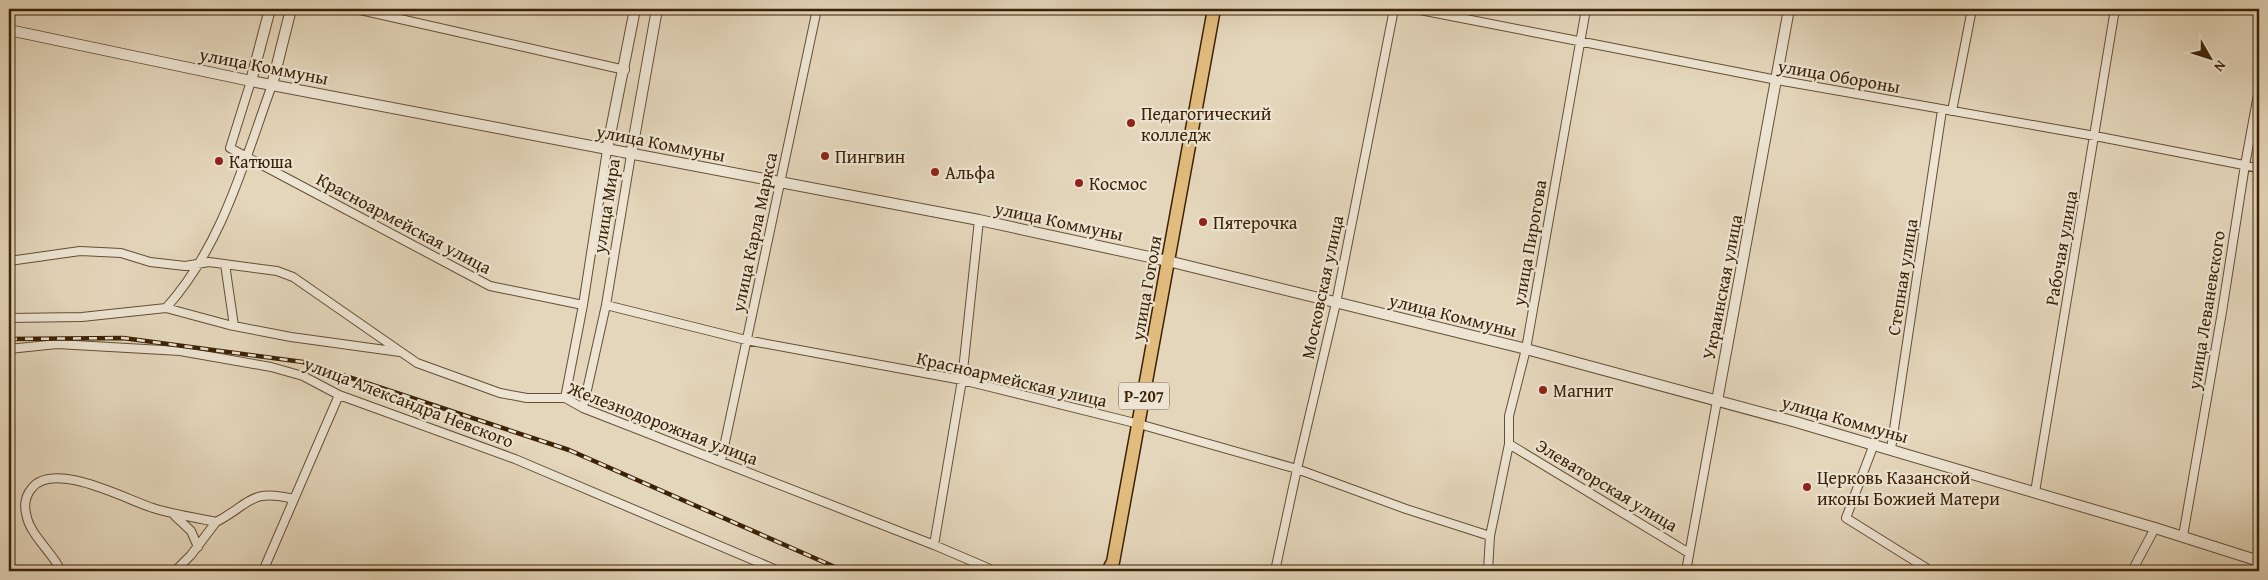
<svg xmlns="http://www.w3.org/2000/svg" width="2268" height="580" font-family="'Gentium Book Plus',serif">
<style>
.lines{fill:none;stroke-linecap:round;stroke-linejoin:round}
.minor-casing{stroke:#654e32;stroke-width:10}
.tertiary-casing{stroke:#654e32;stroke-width:12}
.primary-casing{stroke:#3b2105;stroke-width:15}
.minor{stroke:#ede4d3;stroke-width:8}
.tertiary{stroke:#ede4d3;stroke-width:10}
.primary{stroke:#e2bb7e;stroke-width:12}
.rail-casing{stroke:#3b2105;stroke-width:4.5}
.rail{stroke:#ede4d3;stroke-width:2.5;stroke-dasharray:8;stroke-linecap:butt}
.poi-dot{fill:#8f2418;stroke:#ede4d3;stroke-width:2}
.labels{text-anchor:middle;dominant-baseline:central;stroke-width:4.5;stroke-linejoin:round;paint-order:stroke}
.shield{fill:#ede4d3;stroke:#705c43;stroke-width:1}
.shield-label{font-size:16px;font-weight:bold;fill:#3b2105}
.street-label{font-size:18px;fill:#3b2105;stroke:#ede4d3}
.poi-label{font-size:18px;fill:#3b2105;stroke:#ede4d3;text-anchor:start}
</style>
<rect width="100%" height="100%" fill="#e4d6bb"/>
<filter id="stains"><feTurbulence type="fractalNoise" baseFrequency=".004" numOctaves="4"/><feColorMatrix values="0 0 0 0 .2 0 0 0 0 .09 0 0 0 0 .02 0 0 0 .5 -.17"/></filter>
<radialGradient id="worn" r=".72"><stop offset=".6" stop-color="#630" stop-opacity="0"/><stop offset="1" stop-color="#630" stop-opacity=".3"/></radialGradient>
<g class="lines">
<defs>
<path id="minor" d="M356,9L625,70
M1415,9L1777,80L2095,136L2259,168
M251,81L230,148L490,286L583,305
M1952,111L1972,9
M9,261L80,251L121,253L150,262L185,266L209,262L277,271L293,277L417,363L500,393L527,398H565L583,408L934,545L995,571
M225,264L234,326
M606,305L746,340L962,380L1139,424L1297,469L1406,509L1490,536
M166,308C222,246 244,162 272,85
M9,318L82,317L166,308L229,325L291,337L400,352
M9,349L57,344L180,351L271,367L303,376L339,395L515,459L779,571
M565,398L583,305L607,150
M583,408L606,305L631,155
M1509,444L1689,553
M1874,444L1846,518L1931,571
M1891,449L1942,110
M721,461L817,9
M2035,492L2115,9
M175,516L191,531L198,547
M2183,536L2222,312L2245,165L2259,89
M934,545L962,380L979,220
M61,571C52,551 29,535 26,513C24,504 26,495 32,488C54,460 127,500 153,508C174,515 195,517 216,522C251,504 249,488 294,499
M175,571L191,555L216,522
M263,571L339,395
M1275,571L1297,469L1336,303L1394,9
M1488,571L1490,536L1509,444V416L1526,349L1586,9
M1686,571L1717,401
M2132,571L2155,528"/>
<path id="tertiary" d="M9,30L251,81L979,220L1168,261L1526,349L1796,422L2155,528L2259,561
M251,81L270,9
M272,85L291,9
M607,150L635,9
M631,155L657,9
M1717,401L1789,9"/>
<path id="primary" d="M1108,571L1113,562L1214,9"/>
</defs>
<use href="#minor" class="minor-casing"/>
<use href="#tertiary" class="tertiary-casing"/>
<use href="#primary" class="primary-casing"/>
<use href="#minor" class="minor"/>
<use href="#tertiary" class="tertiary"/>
<use href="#primary" class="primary"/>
<defs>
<path id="rail" d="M9,339L123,338L303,362L569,450L844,571"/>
</defs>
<use href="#rail" class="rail-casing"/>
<use href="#rail" class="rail"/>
</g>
<g class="poi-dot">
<circle cx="1131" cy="123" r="5"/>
<circle cx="825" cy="156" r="5"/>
<circle cx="219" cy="161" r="5"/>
<circle cx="935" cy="172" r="5"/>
<circle cx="1079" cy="183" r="5"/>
<circle cx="1203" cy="222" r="5"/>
<circle cx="1543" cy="390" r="5"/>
<circle cx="1807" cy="487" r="5"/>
</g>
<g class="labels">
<rect class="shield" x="1119" y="382.5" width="50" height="27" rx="4"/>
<g class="shield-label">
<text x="1144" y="396">Р-207</text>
</g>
<g class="street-label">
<text transform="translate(264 66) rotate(11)">улица Коммуны</text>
<text transform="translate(1839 76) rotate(10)">улица Обороны</text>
<text transform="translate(661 143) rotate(11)">улица Коммуны</text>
<text transform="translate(606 206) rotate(-81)">улица Мира</text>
<text transform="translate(1059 221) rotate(12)">улица Коммуны</text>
<text transform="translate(404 223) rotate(28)">Красноармейская улица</text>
<text transform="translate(754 232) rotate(-78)">улица Карла Маркса</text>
<text transform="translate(1529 243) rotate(-80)">улица Пирогова</text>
<text transform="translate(2061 248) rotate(-80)">Рабочая улица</text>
<text transform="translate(1902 277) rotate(-81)">Степная улица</text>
<text transform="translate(1322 287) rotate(-78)">Московская улица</text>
<text transform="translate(1722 287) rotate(-79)">Украинская улица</text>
<text transform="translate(1146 288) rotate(-80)">улица Гоголя</text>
<text transform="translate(2206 310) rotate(-81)">улица Леваневского</text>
<text transform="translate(1453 315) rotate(14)">улица Коммуны</text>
<text transform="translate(1012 379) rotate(13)">Красноармейская улица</text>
<text transform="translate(409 402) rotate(21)">улица Александра Невского</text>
<text transform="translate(1845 419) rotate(16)">улица Коммуны</text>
<text transform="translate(663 423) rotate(21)">Железнодорожная улица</text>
<text transform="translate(1607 485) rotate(31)">Элеваторская улица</text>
</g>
<g class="poi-label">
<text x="1141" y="113">Педагогический<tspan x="1141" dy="21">колледж</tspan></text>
<text x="835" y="156">Пингвин</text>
<text x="229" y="161">Катюша</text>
<text x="945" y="172">Альфа</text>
<text x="1089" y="183">Космос</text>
<text x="1213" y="222">Пятерочка</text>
<text x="1553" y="390">Магнит</text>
<text x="1817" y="477">Церковь Казанской<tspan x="1817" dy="21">иконы Божией Матери</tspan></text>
</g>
</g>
<rect width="2268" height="580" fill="none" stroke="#e4d6bb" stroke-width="30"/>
<rect x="10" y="10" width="2248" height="560" fill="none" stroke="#3b2105" stroke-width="2.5"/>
<rect x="15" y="15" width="2238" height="550" fill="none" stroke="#3b2105"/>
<g transform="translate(2210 58) rotate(129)" stroke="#ede4d3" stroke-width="4" paint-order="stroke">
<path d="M0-4L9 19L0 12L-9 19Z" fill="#3b2105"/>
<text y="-8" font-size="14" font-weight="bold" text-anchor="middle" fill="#3b2105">N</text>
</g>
<rect width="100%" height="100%" filter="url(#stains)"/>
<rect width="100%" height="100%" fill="url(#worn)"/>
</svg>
